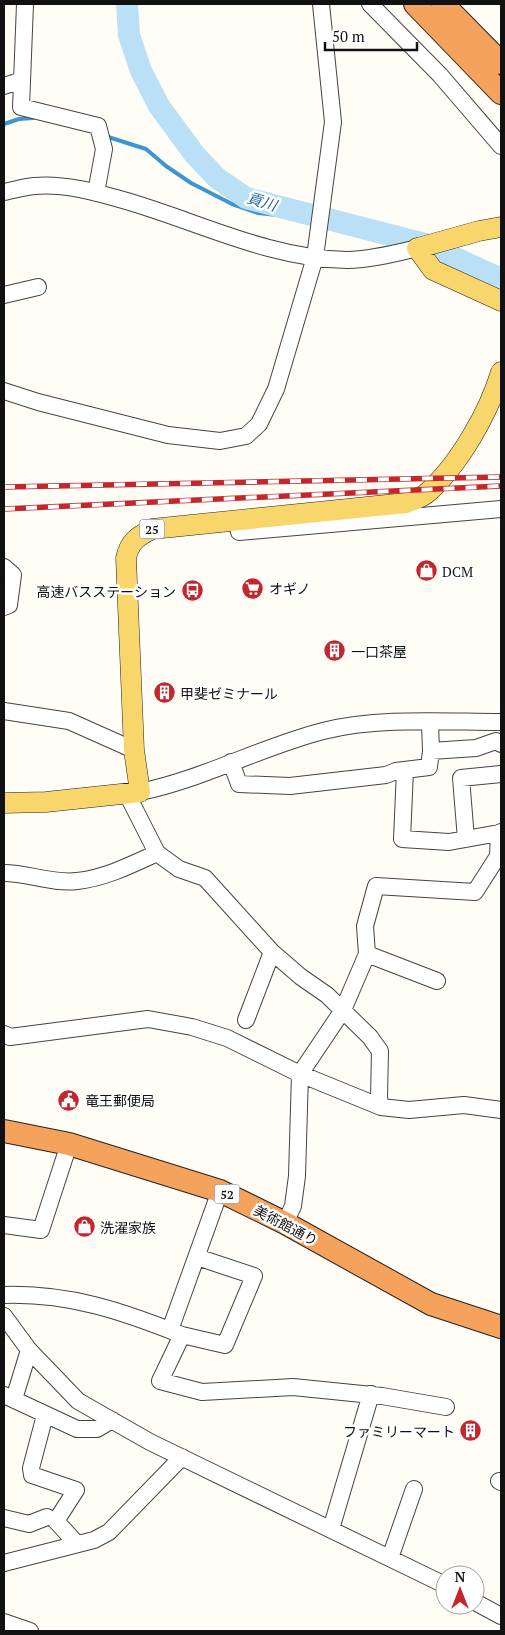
<svg xmlns="http://www.w3.org/2000/svg" width="505" height="1635" font-family="'PT Serif','Noto Sans JP',serif">
<style>
.lines{fill:none;stroke-linecap:round;stroke-linejoin:round}
.stream{stroke:#3f96cf;stroke-width:4}
.river{stroke:#b9e0f7;stroke-width:22}
.minor-casing{stroke:#444;stroke-width:18}
.major-casing{stroke:#222;stroke-width:21}
.highway-casing{stroke:#222;stroke-width:24}
.minor{stroke:#fff;stroke-width:16}
.major{stroke:#f9d66b;stroke-width:20}
.highway{stroke:#f5a25d;stroke-width:22}
.rail-casing{stroke:#c4262e;stroke-width:5.5}
.rail{stroke:#fff;stroke-width:4;stroke-dasharray:11;stroke-linecap:butt}
.labels{text-anchor:middle;dominant-baseline:central;stroke-width:5;stroke-linejoin:round;paint-order:stroke}
.shield{fill:#fff;stroke:#585858;stroke-width:1}
.shield-label{font-size:12px;font-weight:bold;fill:#111}
.poi-label{font-size:14px;fill:#111;stroke:#fff;text-anchor:start}
.street-label{font-size:14px;fill:#111;stroke:#fff}
.water-label{font-size:15px;font-style:italic;fill:#1768a6;stroke:#fff}
</style>
<rect width="100%" height="100%" fill="#fffdf5"/>
<g class="lines">
<path class="stream" d="M4,124L19,119L33,118
M105,136L146,149L166,166L191,183L232,204L258,213L315,219"/>
<path class="river" d="M127,4L129,35L141,71L159,106L195,155L217,178L246,198L425,244L501,279"/>
<defs>
<path id="minor" d="M25,4L21,107L98,126L104,149L96,193
M370,4L440,75L501,146
M4,86L22,80
M4,192C14,190 24,187 34,186C63,183 95,192 123,200C197,221 270,259 347,260C370,260 397,253 418,248
M4,295L38,287
M4,391L38,402L168,435L220,441L246,436L259,424L276,389L315,257L333,122L321,4
M238,520L239,532L501,509
M4,567L13,575L9,605L4,607
M4,711L69,721L134,750
M431,751L476,748L496,741L501,744
M231,762L239,784L290,786L386,775L396,771L429,767L431,751L430,723
M405,770L402,839L449,842L499,833
M140,792C203,779 261,747 323,731C379,717 444,722 501,722
M127,794L157,853L179,869L205,878L272,952L301,977L327,995L370,1037L380,1051L379,1098L381,1107
M466,839L461,778L501,774
M4,873C28,873 52,884 77,881C105,878 131,865 157,853
M367,954L437,981
M246,1020L272,952
M4,1034L10,1037L148,1019L192,1027L227,1038L300,1074L381,1107L409,1110L464,1105L501,1110
M285,1223L293,1206L297,1176L300,1074L343,1010L367,954L365,926L376,886L475,892L498,856L499,833L501,832
M4,1225L41,1230L69,1144
M4,1295C69,1293 122,1311 182,1335L160,1381L202,1392L293,1387L382,1396L446,1407
M4,1316L29,1350L78,1401L150,1442L445,1585
M170,1330L220,1191
M182,1335L225,1345L254,1276L197,1257
M4,1395L77,1429H97L112,1420
M14,1399L29,1350
M45,1415L31,1468L32,1475L76,1490L56,1521L77,1544
M499,1481L501,1482
M4,1518L29,1524L47,1517
M331,1529L371,1394
M390,1558L414,1489
M4,1563L94,1540L109,1532L182,1457
M475,1602L501,1616
M4,1622L30,1631"/>
<path id="major" d="M417,248L433,270L501,301
M418,248L479,231L501,227
M4,803L46,802L140,792L134,750L126,558C130,541 137,537 152,529L406,503C412,500 422,498 427,493C459,465 489,412 501,372"/>
<path id="highway" d="M415,4L501,93
M443,4L501,63
M4,1131L69,1144L220,1191L285,1223L431,1304L501,1327"/>
</defs>
<use href="#minor" class="minor-casing"/>
<use href="#major" class="major-casing"/>
<use href="#highway" class="highway-casing"/>
<use href="#minor" class="minor"/>
<use href="#major" class="major"/>
<use href="#highway" class="highway"/>
<defs>
<path id="rail" d="M4,487L501,477
M4,509L501,486"/>
</defs>
<use href="#rail" class="rail-casing"/>
<use href="#rail" class="rail"/>
</g>
<defs>
<symbol id="shop-disc" viewBox="-11 -11 22 22"><circle r="9.5" fill="#c4262e" stroke="#fff"/><path d="M-5-2.5h2.3a2.7 3.5 0 0 1 5.4 0H5L5.5 6h-11ZM-1.5-2.5h3a1.5 2.3 0 0 0-3 0Z" fill="#fff"/></symbol>
<symbol id="supermarket-disc" viewBox="-11 -11 22 22"><circle r="9.5" fill="#c4262e" stroke="#fff"/><path d="M-6-5.5h2.5l.6 2H6L4.5 2H-2.5L-4.4-4H-6ZM-1.5 3.2a1.3 1.3 0 1 0 .1 0ZM3 3.2a1.3 1.3 0 1 0 .1 0Z" fill="#fff"/></symbol>
<symbol id="bus-disc" viewBox="-11 -11 22 22"><circle r="9.5" fill="#c4262e" stroke="#fff"/><path d="M-5-6H5V4H4V6H2V4H-2V6H-4V4H-5ZM-3.5-4V0h7V-4ZM-3.5 1.2v1.5H-2V1.2ZM2 1.2v1.5H3.5V1.2Z" fill="#fff"/></symbol>
<symbol id="building-disc" viewBox="-11 -11 22 22"><circle r="9.5" fill="#c4262e" stroke="#fff"/><path d="M-4-6H4V6H1V3H-1V6H-4ZM-2.5-4.3h1.7v1.8h-1.7ZM.8-4.3h1.7v1.8H.8ZM-2.5-1h1.7V.8h-1.7ZM.8-1h1.7V.8H.8Z" fill="#fff"/></symbol>
<symbol id="civic-disc" viewBox="-11 -11 22 22"><circle r="9.5" fill="#c4262e" stroke="#fff"/><path d="M-.6-6.5H3V-4.5H.6V-3L4-1V1h2V6H-6V1h2V-1L-.6-3ZM-1.2 2.5V6h2.4V2.5Z" fill="#fff"/></symbol>
</defs>
<g fill-rule="evenodd">
<use href="#shop-disc" x="414" y="558" width="25" height="25"/>
<use href="#supermarket-disc" x="240" y="576" width="25" height="25"/>
<use href="#bus-disc" x="180" y="578" width="25" height="25"/>
<use href="#building-disc" x="322" y="638" width="25" height="25"/>
<use href="#building-disc" x="152" y="680" width="25" height="25"/>
<use href="#civic-disc" x="56" y="1088" width="25" height="25"/>
<use href="#shop-disc" x="72" y="1214" width="25" height="25"/>
<use href="#building-disc" x="458" y="1418" width="25" height="25"/>
</g>
<g class="labels">
<g class="shield">
<rect x="139.5" y="519.5" width="25" height="19" rx="4"/>
<rect x="214.5" y="1184.5" width="25" height="19" rx="4"/>
</g>
<g class="shield-label">
<text x="152" y="529">25</text>
<text x="227" y="1194">52</text>
</g>
<g class="poi-label">
<text x="442" y="571">DCM</text>
<text x="269" y="588">オギノ</text>
<text x="176" y="591" text-anchor="end">高速バスステーション</text>
<text x="351" y="651">一口茶屋</text>
<text x="180" y="693">甲斐ゼミナール</text>
<text x="85" y="1100">竜王郵便局</text>
<text x="100" y="1227">洗濯家族</text>
<text x="455" y="1431" text-anchor="end">ファミリーマート</text>
</g>
<g class="street-label">
<text transform="translate(286 1225) rotate(28)">美術館通り</text>
</g>
<g class="water-label">
<text transform="translate(262 201) rotate(17)">貢川</text>
</g>
</g>
<rect width="505" height="1635" fill="none" stroke="#111111" stroke-width="10"/>
<g transform="translate(460 1590)"><circle r="24" fill="#ffffff" stroke="#a0a0a0"/>
<path d="M0-4L9 19L0 12L-9 19Z" fill="#c4262e"/>
<text y="-8" font-size="14" font-weight="bold" text-anchor="middle" fill="#111111">N</text>
</g>
<path d="M325 42v8h92v-8" fill="none" stroke="#111111" stroke-width="2.5"/>
<text x="332" y="42" font-size="15" fill="#111111" stroke="#ffffff" stroke-width="4" paint-order="stroke">50 m</text>
</svg>
